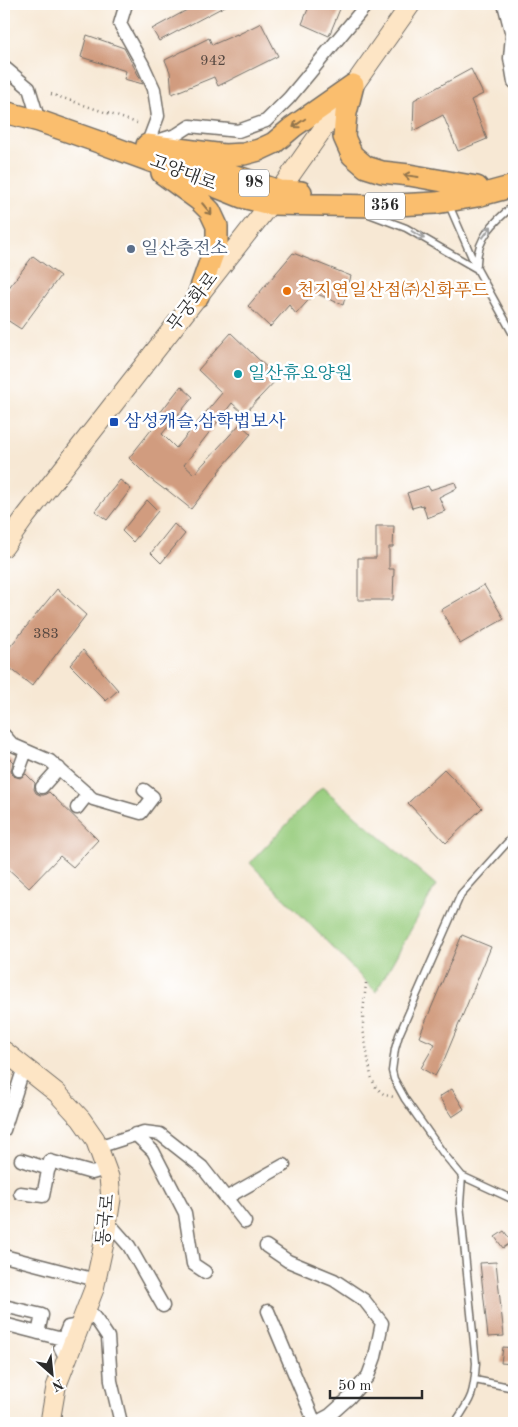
<svg xmlns="http://www.w3.org/2000/svg" width="518" height="1427" font-family="'Old Standard TT','Noto Serif KR',serif">
<style>
.green{fill:#97cc7d;stroke:#617c54}
.building{fill:#d19c7f}
.lines{fill:none;stroke-linecap:round;stroke-linejoin:round}
.lane-casing{stroke:#726d66;stroke-width:9}
.street-casing{stroke:#726d66;stroke-width:15}
.secondary-casing{stroke:#726d66;stroke-width:21}
.primary-casing{stroke:#726d66;stroke-width:24}
.path{stroke:#726d66;stroke-width:2.5;stroke-dasharray:1 4;stroke-linecap:butt}
.lane{stroke:#fff;stroke-width:6}
.street{stroke:#fff;stroke-width:12}
.secondary{stroke:#fde5c5;stroke-width:19}
.primary{stroke:#fabe6e;stroke-width:21}
.oneway{stroke:#92744c}
.oneway2{stroke:#a0a0a0}
.service-dot{fill:#5c6f8a;stroke:#fff;stroke-width:2}
.food-dot{fill:#e8710a;stroke:#fff;stroke-width:2}
.culture-dot{fill:#0f9aa8;stroke:#fff;stroke-width:2}
.transit-dot{fill:#1a4fb4;stroke:#fff;stroke-width:2}
.labels{text-anchor:middle;dominant-baseline:central;stroke-width:5;stroke-linejoin:round;paint-order:stroke}
.number-label{font-size:15px;fill:#544740}
.shield{fill:#fff;stroke:#6b6b6b;stroke-width:1}
.shield-label{font-size:16px;font-weight:bold;fill:#2b2b2b}
.street-label{font-size:18px;fill:#2b2b2b;stroke:#fff}
.service-label{font-size:18px;fill:#4e5e75;stroke:#fff;text-anchor:start}
.food-label{font-size:18px;fill:#c56008;stroke:#fff;text-anchor:start}
.culture-label{font-size:18px;fill:#0d838f;stroke:#fff;text-anchor:start}
.transit-label{font-size:18px;fill:#164399;stroke:#fff;text-anchor:start}
</style>
<rect width="100%" height="100%" fill="#fff"/>
<filter id="ink" filterUnits="userSpaceOnUse"><feTurbulence type="fractalNoise" baseFrequency=".02" numOctaves="2"/><feDisplacementMap in="SourceGraphic" scale="10" xChannelSelector="R" yChannelSelector="G"/><feConvolveMatrix kernelMatrix="1 2 1 2 8 2 1 2 1" color-interpolation-filters="sRGB"/></filter>
<filter id="wash" filterUnits="userSpaceOnUse"><feTurbulence type="fractalNoise" baseFrequency=".0096" numOctaves="4" result="noise"/><feDisplacementMap in="SourceGraphic" scale="20" xChannelSelector="R" yChannelSelector="G"/><feGaussianBlur stdDeviation="1.12" result="paint"/><feColorMatrix in="noise" values="0 0 0 0 0 0 0 0 0 0 0 0 0 0 0 0 0 1.4 0 .05"/><feComposite in="paint" operator="in"/></filter>
<g filter="url(#wash)">
<rect width="100%" height="100%" fill="#f7e8d4"/>
<path class="green" d="M322,787L436,885L376,992L250,863Z"/>
<g id="blocks">
<path class="building" d="M198,4H229L159,41L152,29Z
M310,4H342L329,36L302,24Z
M261,23L278,56L218,86L214,77L172,94L170,72L165,60L209,38L212,45L237,34V35Z
M87,35L124,48L143,84L124,79L126,71L81,57Z
M471,69L483,94L471,100L487,139L458,151L443,115L413,131L414,100Z
M293,253L351,276L343,305L315,293L296,314L289,305L270,327L248,306Z
M33,256L60,276L21,329L4,318V294Z
M231,333L278,378L244,414L232,403L184,465L194,474L240,424L251,434L218,472L219,473L191,509L166,489L165,490L148,477L129,458L159,420L156,418L181,386L193,397L162,434L176,448L222,393L198,370Z
M120,480L131,489L107,520L95,511Z
M455,482L457,488L439,497L445,511L427,518L423,505L412,508L407,493L428,486L430,490Z
M147,500L158,511L133,542L122,531Z
M174,524L185,534L161,563L151,553Z
M376,526H394L393,547H389V569H394L393,600H358V558H376Z
M484,585L504,619L460,644L441,610Z
M57,589L86,615L32,686L4,663V654Z
M83,650L118,690L106,701L70,665Z
M4,753L13,762L11,771L13,776L20,778L26,774L35,783L34,789L36,793L40,795H44L49,792L98,840L73,867L60,856L29,888L4,865Z
M444,769L482,808L446,843L408,803Z
M462,935L491,947L444,1060L435,1076L421,1068L435,1044L419,1037Z
M452,1089L464,1109L452,1117L439,1097Z
M504,1231L512,1242L503,1248L495,1237Z
M496,1262L504,1336L488,1337L480,1263Z
M503,1347L514,1348V1364L501,1363Z"/>
</g>
</g>
<g filter="url(#ink)">
<use href="#blocks" fill-opacity="0" stroke="#726d66" stroke-width="1"/>
<g class="lines">
<defs>
<path id="lane" d="M449,205L477,269L514,336
M369,214L406,228L477,269
M477,265C476,238 495,221 514,205
M514,835L461,894L399,1035L395,1049L392,1071L394,1079L405,1099L443,1153L462,1176L514,1200
M475,1380L514,1388
M455,1423C472,1398 474,1394 476,1363L460,1204L462,1176"/>
<path id="street" d="M126,4L120,24L143,65L154,89L158,116L147,145
M504,4L512,35L510,58L514,82
M4,67L29,88L39,121
M154,142L176,135L190,126L238,131L266,121L289,98L367,4
M4,735L13,745L50,761L93,799L141,813L153,797L144,790
M19,770L26,751
M42,787L59,768
M77,808L88,794
M4,1130L24,1067
M135,1134L153,1151L185,1213L193,1264L205,1272
M98,1147L144,1132L160,1134L202,1167L245,1222
M21,1160L49,1169
M20,1193L43,1196L50,1161L92,1173L106,1169
M226,1198L284,1165
M107,1221L129,1246L163,1306
M266,1246L288,1261L334,1280L364,1300L382,1323L375,1357L368,1376L349,1398L330,1415L315,1423
M4,1256L96,1280
M4,1306L42,1315L38,1333
M87,1308L98,1322L108,1337L111,1381L121,1423
M268,1311L315,1423
M4,1324L62,1339
M66,1359L60,1347L68,1327L80,1325"/>
<path id="secondary" d="M4,547L26,516L270,204L411,4
M4,1051L57,1093L81,1119L95,1139L109,1177L111,1199L104,1243L94,1289L56,1387L51,1416L53,1423"/>
<path id="primary" d="M353,85L346,113L344,137L352,155L366,167L382,172L409,175L477,187
M4,112L39,121L96,141L175,170L242,197L270,204L376,206L436,203L477,196L514,186
M147,145L224,155L244,154L259,150L274,143L293,127L353,85
M180,157L279,191L301,192
M162,173L199,200L210,211L217,226V242L198,296"/>
</defs>
<use href="#lane" class="lane-casing"/>
<use href="#street" class="street-casing"/>
<use href="#secondary" class="secondary-casing"/>
<use href="#primary" class="primary-casing"/>
<path class="path" d="M51,94L137,123
M366,983L363,1014V1029L371,1076L375,1086L381,1092L385,1095L394,1097"/>
<use href="#lane" class="lane"/>
<use href="#street" class="street"/>
<use href="#secondary" class="secondary"/>
<use href="#primary" class="primary"/>
</g>
<defs><path id="oneway-shaft" d="M-6 0H5M1.5-3L5.5 0L1.5 3" fill="none" stroke-width="1.6" stroke-linecap="round" stroke-linejoin="round" transform="scale(1.25)"/></defs>
<g class="oneway">
<use href="#oneway-shaft" transform="translate(299 123) rotate(145)"/>
<use href="#oneway-shaft" transform="translate(411 176) rotate(-172)"/>
<use href="#oneway-shaft" transform="translate(207 209) rotate(50)"/>
</g>
<g class="oneway2">
<use href="#oneway-shaft" transform="translate(487 232) rotate(-54)"/>
<use href="#oneway-shaft" transform="translate(418 235) rotate(31)"/>
</g>
</g>
<circle class="service-dot" cx="131" cy="249" r="5"/>
<circle class="food-dot" cx="287" cy="291" r="5"/>
<circle class="culture-dot" cx="238" cy="374" r="5"/>
<rect class="transit-dot" x="109" y="417" width="10" height="10" rx="2.5"/>
<g class="labels">
<g class="number-label">
<text x="213" y="61">942</text>
<text x="46" y="634">383</text>
</g>
<g class="shield">
<rect x="239" y="169.5" width="30" height="27" rx="4"/>
<rect x="365" y="192.5" width="40" height="27" rx="4"/>
</g>
<g class="shield-label">
<text x="254" y="183">98</text>
<text x="385" y="206">356</text>
</g>
<g class="street-label">
<text transform="translate(183 173) rotate(21)">고양대로</text>
<text transform="translate(193 302) rotate(-52)">무궁화로</text>
<text transform="translate(106 1220) rotate(-84)">동국로</text>
</g>
<g class="service-label">
<text x="141" y="249">일산충전소</text>
</g>
<g class="food-label">
<text x="297" y="291">천지연일산점㈜신화푸드</text>
</g>
<g class="culture-label">
<text x="248" y="374">일산휴요양원</text>
</g>
<g class="transit-label">
<text x="124" y="422">삼성캐슬,삼학법보사</text>
</g>
</g>
<rect width="518" height="1427" fill="none" stroke="#fff" stroke-width="20"/>
<g transform="translate(52 1374) rotate(153)" stroke="#ffffff" stroke-width="4" paint-order="stroke">
<path d="M0-4L9 19L0 12L-9 19Z" fill="#2b2b2b"/>
<text y="-8" font-size="14" font-weight="bold" text-anchor="middle" fill="#2b2b2b">N</text>
</g>
<path d="M330 1390v8h92v-8" fill="none" stroke="#2b2b2b" stroke-width="2.5"/>
<text x="338" y="1390" font-size="15" fill="#2b2b2b" stroke="#ffffff" stroke-width="4" paint-order="stroke">50 m</text>
</svg>
